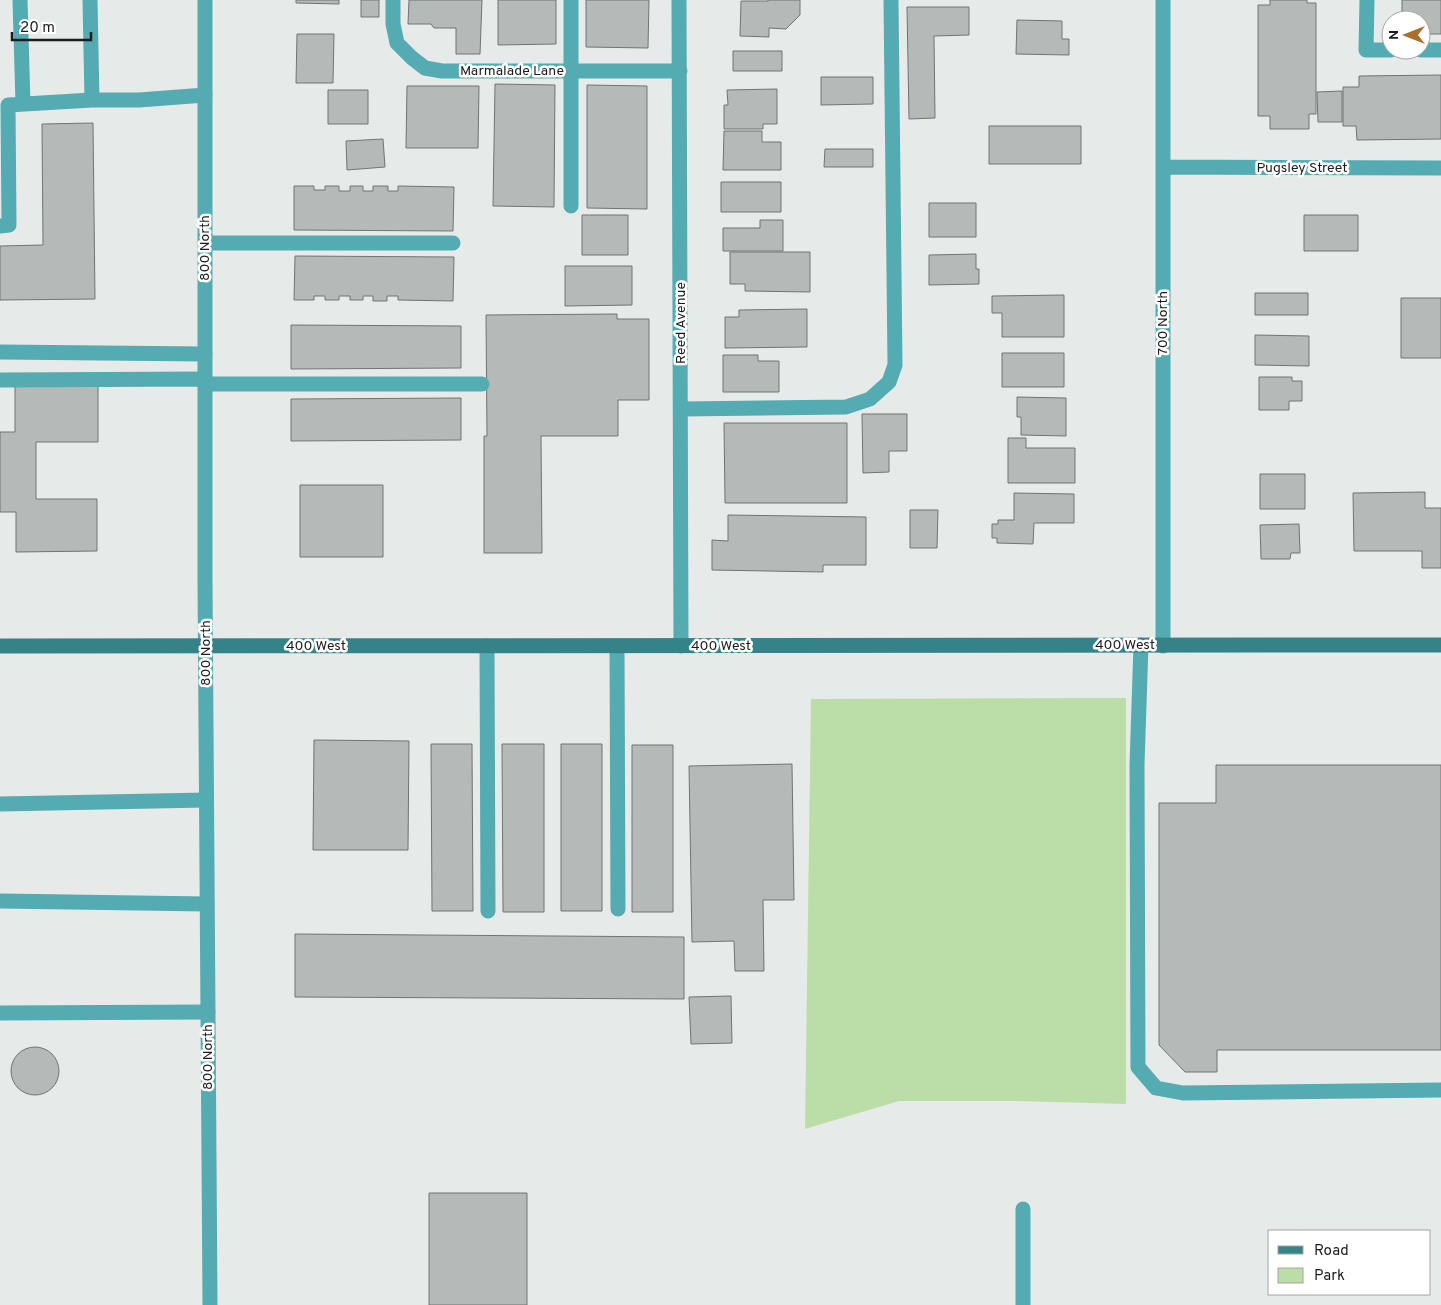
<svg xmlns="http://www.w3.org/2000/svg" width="1441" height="1305" font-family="Overpass,sans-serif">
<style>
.green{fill:#bbdea9}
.building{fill:#b5b9b7;stroke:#717472}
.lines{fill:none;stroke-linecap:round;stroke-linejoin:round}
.lane{stroke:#54abb1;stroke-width:15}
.street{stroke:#54abb1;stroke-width:15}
.secondary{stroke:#358388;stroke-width:15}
.labels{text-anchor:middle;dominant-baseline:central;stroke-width:5;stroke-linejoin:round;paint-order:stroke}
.street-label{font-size:14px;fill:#1b1c1c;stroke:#fff}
</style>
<rect width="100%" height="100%" fill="#e6ebea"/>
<path class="green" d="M1126,698V1104L1014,1101H899L805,1129L811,699Z"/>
<path class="building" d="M296,0H339V4L296,3Z
M361,0H379V17H361Z
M409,0H482L480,54H456V28H434L431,24H408Z
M498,0H556V44L498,45Z
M586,0H649L648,48L586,47Z
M768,0H800V15L786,29L769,28V37L740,36L741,1H768Z
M1270,0H1307V3H1316V114H1309V129H1270V116H1258V5H1270Z
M1402,0H1441V34H1421V20H1412V15H1402Z
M907,7H969V35L934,36L935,118L909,119Z
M1017,20L1062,21V39H1069V55L1016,54Z
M297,34H334L333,83H296Z
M733,51H782V71H733Z
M1441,75V139L1357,140L1356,126H1343V87H1359V76Z
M821,77H873V104L821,105Z
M495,84L555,85L554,207L493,206Z
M587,85L647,86V209L587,208Z
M407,86H479L478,148H406Z
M777,89V124H763V129H724V105H728L727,90Z
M328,90H368V124H328Z
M1342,91V122H1318L1317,92Z
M93,123L95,299L0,300V246L43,245L42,124Z
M989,126H1081V164H989Z
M724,131H762V142H781V170H723Z
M383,139L385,167L347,170L346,141Z
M825,149H873V167H824Z
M721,182H781V212H721Z
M294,186H314V190H325V186H339V191H350V186H363V191H373V186H388V191H398V186L454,187L453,231L294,230Z
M929,203H976V237H929Z
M582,215H628V255H582Z
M1304,215H1358V251H1304Z
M760,220H783V251H723V228H760Z
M730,252H810V292L745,291V284H730Z
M976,254V269H979V284L929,285V255Z
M295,256L454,257L453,301L398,300V296H387V301H373V296H363V300H350V296H339V300H325V296H314V300H294Z
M565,266H632V305L565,306Z
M1255,293H1308V315H1255Z
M1064,295V337H1002V313H992V296Z
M1401,298H1441V358H1401Z
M807,309V347L725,348V317H739V310Z
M617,314V319H649V400H618V436H541L542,553H484V436H487L486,315Z
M291,325L461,326V368L291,369Z
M1255,335L1309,336V366L1255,365Z
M1002,353H1064V387H1002Z
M723,355H758V361H779V392H723Z
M1259,377H1292V381H1302V401H1289V410H1259Z
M15,386H98V442H36V499H97V551L16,552V512H0V432H15Z
M1017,397L1066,398V436L1021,435V417H1017Z
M461,398V440L291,441V399Z
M862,414H907V451H889V472L863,473Z
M724,423H847V503H725Z
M1008,438H1026V448H1075V483H1008Z
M1260,474H1305V509H1260Z
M300,485H383V557H300Z
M1425,492V508H1441V568H1422V551H1354L1353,493Z
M1014,493L1074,494V523H1034L1033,544L997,543V538H992V524H998V520H1014Z
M910,510H938L937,548H910Z
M728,515L866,517V565H823V572L712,570V540L728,541Z
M1299,524L1300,553H1291L1290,559H1261L1260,525Z
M314,740L409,741L408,850H313Z
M431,744H472L473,911H432Z
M502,744H544V912H503Z
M561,744H602V911H561Z
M632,745H673V912H632Z
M792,764L794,900H763L764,971H735L734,941L692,942L689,766Z
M1216,765H1441V1050H1217V1072H1185L1159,1045V803H1216Z
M295,934L684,937V999L295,997Z
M731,996L732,1043L691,1044L689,997Z
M11 1071a24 24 0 1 1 48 0a24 24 0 1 1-48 0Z
M429,1193H527V1305H429Z"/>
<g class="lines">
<path class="lane" d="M20,0L23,104
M90,0L92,100
M1367,0L1366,50H1391
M1421,50H1441
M571,206V0
M0,226L9,225L8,105L92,100H139L205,95
M205,243H453
M0,352L205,354
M0,380L205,379
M205,384H482
M681,409L846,407L870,399L889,382L895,365L891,0
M1141,645L1137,765L1138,1067L1156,1088L1183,1093L1441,1090
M487,646L488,911
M617,646L618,909
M0,804L206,800
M0,901L207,904
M0,1013L208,1012
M1023,1209V1305"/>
<path class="street" d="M205,0V581L210,1305
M393,0V24L397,43L412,58L425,68L442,71H680
M679,0L681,646
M1163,167L1441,168
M1163,646V0"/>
<path class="secondary" d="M0,646L1441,645"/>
</g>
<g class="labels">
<g class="street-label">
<text x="512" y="71">Marmalade Lane</text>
<text x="1302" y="168">Pugsley Street</text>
<text transform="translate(205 248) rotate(-90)">800 North</text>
<text transform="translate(681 323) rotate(-90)">Reed Avenue</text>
<text transform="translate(1163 323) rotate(-90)">700 North</text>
<text x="1125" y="645">400 West</text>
<text x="316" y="646">400 West</text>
<text x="721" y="646">400 West</text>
<text transform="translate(206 653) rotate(-90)">800 North</text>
<text transform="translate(208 1057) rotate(-90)">800 North</text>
</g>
</g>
<rect x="1268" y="1230" width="162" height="65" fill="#ffffff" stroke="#a4a4a4"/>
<rect x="1278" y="1246" width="25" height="8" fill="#358388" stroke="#a4a4a4"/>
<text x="1314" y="1255" font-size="15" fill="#1b1c1c">Road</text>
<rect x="1278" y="1268" width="25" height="15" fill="#bbdea9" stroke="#a4a4a4"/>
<text x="1314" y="1280" font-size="15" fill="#1b1c1c">Park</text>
<g transform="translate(1406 35) rotate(270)"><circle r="24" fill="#ffffff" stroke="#a4a4a4"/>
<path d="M0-4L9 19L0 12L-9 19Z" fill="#a7702c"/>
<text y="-8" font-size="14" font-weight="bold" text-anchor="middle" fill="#1b1c1c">N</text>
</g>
<path d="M12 32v8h79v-8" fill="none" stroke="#1b1c1c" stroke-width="2.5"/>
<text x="20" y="32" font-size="15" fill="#1b1c1c" stroke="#ffffff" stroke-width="4" paint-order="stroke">20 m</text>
</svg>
